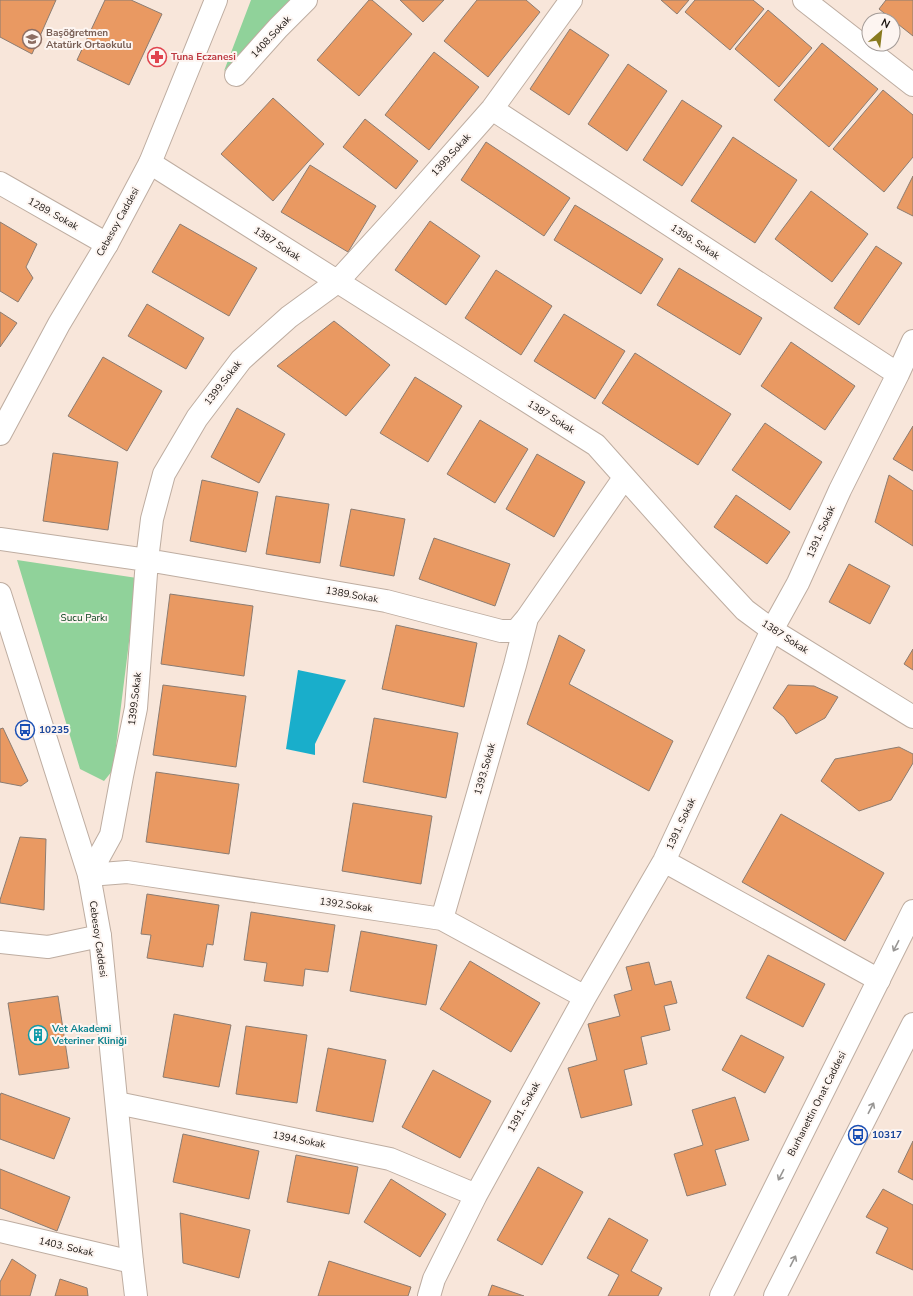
<svg xmlns="http://www.w3.org/2000/svg" width="913" height="1296" font-family="'Nunito Sans',sans-serif">
<style>
.green{fill:#90d29a}
.water{fill:#19aecb}
.building{fill:#e99962;stroke:#8c7c71}
.lines{fill:none;stroke-linecap:round;stroke-linejoin:round}
.minor-casing{stroke:#beada1;stroke-width:24}
.major-casing{stroke:#beada1;stroke-width:24}
.minor{stroke:#fff;stroke-width:22}
.major{stroke:#fff;stroke-width:22}
.oneway{stroke:#989694}
.labels{text-anchor:middle;dominant-baseline:central;stroke-width:4;stroke-linejoin:round;paint-order:stroke}
.education-label{font-size:10px;font-weight:bold;fill:#785e54;stroke:#fdf5f1;text-anchor:start}
.street-label{font-size:10px;fill:#1b1511;stroke:#fdf5f1}
.health-label{font-size:10px;font-weight:bold;fill:#be3a42;stroke:#fdf5f1;text-anchor:start}
.park-label{font-size:10px;fill:#003d14;stroke:#fdf5f1}
.transit-label{font-size:10px;font-weight:bold;fill:#164399;stroke:#fdf5f1;text-anchor:start}
.culture-label{font-size:10px;font-weight:bold;fill:#0d838f;stroke:#fdf5f1;text-anchor:start}
</style>
<rect width="100%" height="100%" fill="#f8e6da"/>
<path class="green" d="M251,0H293L224,71Z
M17,560L137,578L113,770L104,781L80,769Z"/>
<path class="water" d="M298,670L346,680L315,744V755L286,749Z"/>
<path class="building" d="M0,0H56L32,54L0,37Z
M105,0H131L162,14L129,85L77,60Z
M369,0H372L412,34L359,96L317,60Z
M400,0H444L423,22Z
M477,0H526L540,12L488,77L444,41Z
M661,0H689L677,14Z
M695,0H753L764,9L730,50L685,12Z
M886,0H913V36L879,9Z
M768,10L812,48L779,87L735,49Z
M570,29L609,55L569,115L530,89Z
M822,43L878,89L829,147L774,100Z
M434,52L479,87L429,150L385,115Z
M628,64L667,91L627,151L588,124Z
M883,90L913,115V157L884,192L833,149Z
M273,98L324,144L273,201L221,154Z
M682,100L722,126L682,186L643,160Z
M365,119L418,161L396,189L343,147Z
M733,137L797,180L755,243L691,201Z
M486,142L570,198L544,236L461,180Z
M310,165L376,206L348,252L281,212Z
M913,176V216L897,208Z
M811,191L868,234L832,282L775,239Z
M575,205L663,259L641,294L554,240Z
M430,221L480,256L446,305L395,270Z
M0,222L37,244L26,267L33,278L18,302L0,291Z
M180,224L257,268L229,316L152,272Z
M876,246L902,263L859,325L834,308Z
M679,268L762,318L740,355L657,305Z
M496,270L552,306L521,355L465,318Z
M147,304L204,338L186,369L128,336Z
M0,312L17,323L0,347Z
M564,314L625,351L595,399L534,361Z
M334,321L390,365L346,416L277,366Z
M791,342L855,386L825,430L761,386Z
M635,353L731,414L698,465L602,403Z
M103,357L162,391L127,451L68,416Z
M415,377L462,406L428,462L380,433Z
M237,408L285,434L259,483L211,457Z
M480,420L528,449L495,503L447,474Z
M765,423L822,462L790,510L732,470Z
M913,426V471L893,459Z
M53,453L118,462L108,530L43,521Z
M537,454L585,482L554,537L506,509Z
M889,475L913,491V546L875,522Z
M202,480L258,492L246,552L190,541Z
M736,495L790,532L767,564L714,527Z
M276,496L329,504L320,563L266,554Z
M351,509L405,519L394,576L340,566Z
M434,538L510,564L495,606L419,579Z
M849,564L890,586L870,624L829,602Z
M170,594L253,606L244,676L161,664Z
M396,625L477,643L464,707L382,689Z
M559,635L585,650L569,684L673,741L649,791L527,724Z
M913,649V670L904,664Z
M163,685L246,696L236,767L153,755Z
M788,685L814,686L838,697L825,718L796,734L784,717L773,708Z
M374,718L458,733L446,798L363,782Z
M3,728L28,781L21,786L0,782V729Z
M899,747L913,754V763L891,800L859,811L821,781L835,759Z
M156,772L239,784L229,854L146,842Z
M353,803L432,816L421,884L342,871Z
M781,814L884,873L845,941L742,882Z
M20,837L46,839L44,910L0,903V900Z
M147,894L219,905L213,945L207,944L203,967L147,958L151,935L141,934Z
M251,912L335,925L328,972L305,969L303,986L264,981L267,963L244,960Z
M361,931L437,945L426,1005L350,991Z
M768,955L825,984L803,1027L746,998Z
M470,961L540,1003L511,1052L440,1009Z
M649,962L655,985L671,981L677,1003L664,1006L670,1030L641,1037L647,1064L624,1070L632,1105L581,1118L568,1068L597,1060L588,1024L620,1016L614,995L632,990L626,967Z
M58,996L69,1068L19,1075L8,1003Z
M174,1014L231,1025L219,1087L163,1077Z
M246,1026L307,1035L297,1103L236,1094Z
M741,1035L784,1057L765,1093L722,1070Z
M328,1048L386,1060L373,1122L316,1111Z
M433,1070L491,1101L460,1158L402,1127Z
M1,1093L70,1118L54,1159L0,1139V1096Z
M735,1097L749,1140L715,1150L726,1185L687,1196L674,1154L703,1145L692,1110Z
M183,1134L259,1151L249,1199L173,1182Z
M913,1141V1180L898,1172Z
M296,1155L358,1167L349,1214L287,1202Z
M538,1167L583,1192L542,1265L497,1240Z
M0,1169L70,1197L57,1231L0,1208Z
M391,1179L446,1214L420,1257L364,1222Z
M883,1189L913,1205V1270L876,1253L888,1228L866,1217Z
M180,1213L250,1230L239,1278L183,1263Z
M609,1218L648,1240L631,1271L662,1288L658,1296H608L619,1275L587,1258Z
M12,1259L36,1275L30,1296H0V1282Z
M329,1261L411,1287L408,1296H318Z
M60,1279L87,1288L88,1296H55Z
M492,1285L524,1296H488Z"/>
<g class="lines">
<defs>
<path id="minor" d="M804,0L913,85
M236,75L278,28L306,0
M492,109L898,374
M150,163L596,445L694,555L745,610L772,630L913,717
M0,183L107,244
M0,539L147,560L386,601L501,631H516L527,618L624,478
M664,861L879,980
M89,875L111,835L122,776L136,708L147,560L152,519L164,474L197,418L241,360L289,317L337,282L400,213L492,109L571,0
M89,875L127,872L442,919L585,997
M442,919L515,665L527,618
M0,942L48,947L100,936
M117,1103L390,1159L476,1195
M0,1231L132,1262
M429,1296L434,1279L476,1195L585,997L664,861L772,630L798,583L840,490L898,374L913,341"/>
<path id="major" d="M0,434L59,324L107,244L150,163L216,0
M0,594L89,875L100,936L132,1262L136,1296
M721,1296L913,911
M775,1296L913,1024"/>
</defs>
<use href="#minor" class="minor-casing"/>
<use href="#major" class="major-casing"/>
<use href="#minor" class="minor"/>
<use href="#major" class="major"/>
</g>
<defs><path id="oneway-shaft" d="M-6 0H5M1.5-3L5.5 0L1.5 3" fill="none" stroke-width="1.6" stroke-linecap="round" stroke-linejoin="round"/></defs>
<g class="oneway">
<use href="#oneway-shaft" transform="translate(896 946) rotate(117)"/>
<use href="#oneway-shaft" transform="translate(871 1108) rotate(-63)"/>
<use href="#oneway-shaft" transform="translate(781 1175) rotate(117)"/>
<use href="#oneway-shaft" transform="translate(793 1261) rotate(-63)"/>
</g>
<defs>
<symbol id="school-ring" viewBox="-11 -11 22 22"><circle r="9.5" fill="#fdf5f1" stroke="#8d6e63" stroke-width="1.5"/><path d="M0-5L7-2L0 1L-7-2ZM-4 1L0 2.5L4 1V4Q0 6-4 4Z" fill="#8d6e63"/></symbol>
<symbol id="pharmacy-ring" viewBox="-11 -11 22 22"><circle r="9.5" fill="#fdf5f1" stroke="#e0444e" stroke-width="1.5"/><path d="M-2-6h4v4h4v4h-4v4h-4v-4h-4v-4h4Z" fill="#e0444e"/></symbol>
<symbol id="bus-ring" viewBox="-11 -11 22 22"><circle r="9.5" fill="#fdf5f1" stroke="#1a4fb4" stroke-width="1.5"/><path d="M-5-6H5V4H4V6H2V4H-2V6H-4V4H-5ZM-3.5-4V0h7V-4ZM-3.5 1.2v1.5H-2V1.2ZM2 1.2v1.5H3.5V1.2Z" fill="#1a4fb4"/></symbol>
<symbol id="building-ring" viewBox="-11 -11 22 22"><circle r="9.5" fill="#fdf5f1" stroke="#0f9aa8" stroke-width="1.5"/><path d="M-4-6H4V6H1V3H-1V6H-4ZM-2.5-4.3h1.7v1.8h-1.7ZM.8-4.3h1.7v1.8H.8ZM-2.5-1h1.7V.8h-1.7ZM.8-1h1.7V.8H.8Z" fill="#0f9aa8"/></symbol>
</defs>
<g fill-rule="evenodd">
<use href="#school-ring" x="21" y="28" width="22" height="22"/>
<use href="#pharmacy-ring" x="146" y="46" width="22" height="22"/>
<use href="#bus-ring" x="14" y="719" width="22" height="22"/>
<use href="#building-ring" x="27" y="1024" width="22" height="22"/>
<use href="#bus-ring" x="847" y="1124" width="22" height="22"/>
</g>
<g class="labels">
<g class="education-label">
<text x="46" y="33">Başöğretmen<tspan x="46" dy="12">Atatürk Ortaokulu</tspan></text>
</g>
<g class="street-label">
<text transform="translate(271 37) rotate(-47)">1408.Sokak</text>
<text transform="translate(451 155) rotate(-48)">1399.Sokak</text>
<text transform="translate(53 214) rotate(29)">1289. Sokak</text>
<text transform="translate(118 222) rotate(-61)">Cebesoy Caddesi</text>
<text transform="translate(695 242) rotate(33)">1396. Sokak</text>
<text transform="translate(277 244) rotate(33)">1387 Sokak</text>
<text transform="translate(223 383) rotate(-52)">1399.Sokak</text>
<text transform="translate(551 417) rotate(32)">1387 Sokak</text>
<text transform="translate(821 532) rotate(-66)">1391. Sokak</text>
<text transform="translate(352 595) rotate(10)">1389.Sokak</text>
<text transform="translate(785 637) rotate(33)">1387 Sokak</text>
<text transform="translate(135 699) rotate(-83)">1399.Sokak</text>
<text transform="translate(485 769) rotate(-74)">1393.Sokak</text>
<text transform="translate(681 824) rotate(-65)">1391. Sokak</text>
<text transform="translate(346 905) rotate(8)">1392.Sokak</text>
<text transform="translate(98 939) rotate(82)">Cebesoy Caddesi</text>
<text transform="translate(817 1104) rotate(-63)">Burhanettin Onat Caddesi</text>
<text transform="translate(524 1107) rotate(-61)">1391. Sokak</text>
<text transform="translate(299 1140) rotate(11)">1394.Sokak</text>
<text transform="translate(66 1247) rotate(13)">1403. Sokak</text>
</g>
<g class="health-label">
<text x="171" y="57">Tuna Eczanesi</text>
</g>
<g class="park-label">
<text x="84" y="618">Sucu Parkı</text>
</g>
<g class="transit-label">
<text x="39" y="730">10235</text>
<text x="872" y="1135">10317</text>
</g>
<g class="culture-label">
<text x="52" y="1029">Vet Akademi<tspan x="52" dy="12">Veteriner Kliniği</tspan></text>
</g>
</g>
<g transform="translate(881 32) rotate(28)"><circle r="19" fill="#fdf5f1" stroke="#a39b97"/>
<path d="M0-3L7 15L0 10L-7 15Z" fill="#897a1f"/>
<text y="-6" font-size="11" font-weight="bold" text-anchor="middle" fill="#1b1511">N</text>
</g>
</svg>
